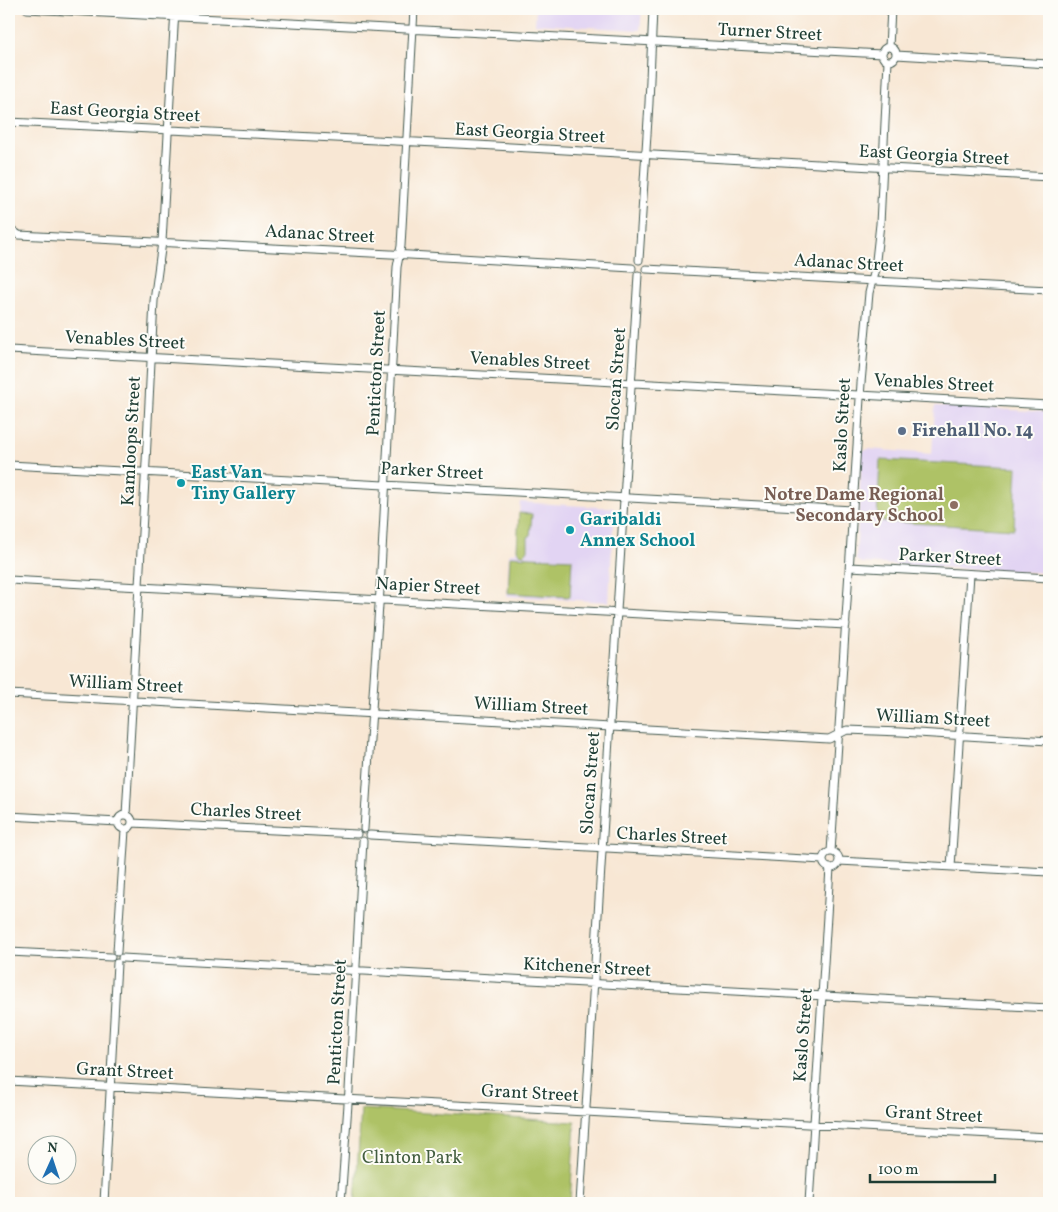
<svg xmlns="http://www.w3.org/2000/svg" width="1058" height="1212" font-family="Vollkorn,serif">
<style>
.built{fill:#e2d4f3}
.green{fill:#aec266;stroke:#66804d}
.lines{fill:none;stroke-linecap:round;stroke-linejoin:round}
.street-casing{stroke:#40564c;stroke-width:9}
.street{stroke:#fff;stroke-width:7}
.service-dot{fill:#5c6f8a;stroke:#fdfcf7;stroke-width:2}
.culture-dot{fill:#0f9aa8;stroke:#fdfcf7;stroke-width:2}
.education-dot{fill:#8d6e63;stroke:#fdfcf7;stroke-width:2}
.labels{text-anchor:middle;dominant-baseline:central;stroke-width:4;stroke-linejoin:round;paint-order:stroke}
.street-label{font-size:18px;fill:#1f3d34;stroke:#fdfcf7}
.service-label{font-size:18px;font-weight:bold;fill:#4e5e75;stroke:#fdfcf7;text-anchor:start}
.culture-label{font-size:18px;font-weight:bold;fill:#0d838f;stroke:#fdfcf7;text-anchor:start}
.education-label{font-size:18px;font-weight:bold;fill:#785e54;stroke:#fdfcf7;text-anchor:end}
.park-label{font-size:18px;fill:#435e40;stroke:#fdfcf7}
</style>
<rect width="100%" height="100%" fill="#fdfcf7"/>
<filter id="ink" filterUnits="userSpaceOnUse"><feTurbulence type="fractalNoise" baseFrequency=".02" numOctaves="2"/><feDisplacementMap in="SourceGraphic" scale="10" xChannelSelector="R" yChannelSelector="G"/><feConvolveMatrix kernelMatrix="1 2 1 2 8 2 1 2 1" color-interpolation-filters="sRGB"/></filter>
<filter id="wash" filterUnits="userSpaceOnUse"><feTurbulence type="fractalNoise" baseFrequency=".0096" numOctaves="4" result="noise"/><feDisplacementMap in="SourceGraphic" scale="20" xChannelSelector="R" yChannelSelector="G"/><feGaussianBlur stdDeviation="1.12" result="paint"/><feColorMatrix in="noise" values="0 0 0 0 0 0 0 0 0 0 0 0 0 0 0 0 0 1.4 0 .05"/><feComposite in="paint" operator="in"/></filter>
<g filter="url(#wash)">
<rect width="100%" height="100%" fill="#f8e7d4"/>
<path class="built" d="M536,9H642L640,30L535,24Z
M935,406L1049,412V573L861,563L856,560L862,451L869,449L932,454Z
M520,502L614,508L609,602L507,596L509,553H516Z"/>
<path class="green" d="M880,460L1017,467L1014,529L877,521Z
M519,513L532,514L530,536L528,537V550L525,554H521L517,550Z
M510,556L572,559L570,597L508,593Z
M361,1109L575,1122L570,1203H355Z"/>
</g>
<g filter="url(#ink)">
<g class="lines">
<defs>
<path id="street" d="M27,9L882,54
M889,47L891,9
M882 54a7 7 0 1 1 14 0a7 7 0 1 1-14 0Z
M896,55L1049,64
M9,122L477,145L1049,177
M9,230H12L19,235L410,255L632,268
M639,260L649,103L653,9
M646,269L1049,290
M9,350L1049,405
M9,465L853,510
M850,567L1049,578
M9,580L846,625
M9,694L829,739L847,730L901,732L1049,741
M118 822a7 7 0 1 1 14 0a7 7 0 1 1-14 0Z
M126,815L146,462L154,301L162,242L175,9
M9,816L118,822
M132,823L357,834
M364,829L380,590L397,267L401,246L414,9
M370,835L823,860
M831,852L861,383L869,293L875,269L880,224L888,61
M823 860a8 8 0 1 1 16 0a8 8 0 1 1-16 0Z
M839,861L1049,872
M951,867L970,574
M9,952L111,957
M117,952L125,830
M122,958L1049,1008
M9,1081L1049,1137
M104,1203L117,963
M341,1203L349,1090L363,841
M580,1203L638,275
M809,1203L830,868"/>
</defs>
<use href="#street" class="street-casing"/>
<use href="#street" class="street"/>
</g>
</g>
<circle class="service-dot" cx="902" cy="431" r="5"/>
<g class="culture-dot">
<circle cx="181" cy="483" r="5"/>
<circle cx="570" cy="530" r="5"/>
</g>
<circle class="education-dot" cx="954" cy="505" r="5"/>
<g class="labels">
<g class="street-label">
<text transform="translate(770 33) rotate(3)">Turner Street</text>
<text transform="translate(125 113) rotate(3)">East Georgia Street</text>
<text transform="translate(530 134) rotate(3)">East Georgia Street</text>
<text transform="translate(934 156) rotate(3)">East Georgia Street</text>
<text transform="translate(320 235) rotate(3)">Adanac Street</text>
<text transform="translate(849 264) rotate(3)">Adanac Street</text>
<text transform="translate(125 341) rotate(3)">Venables Street</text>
<text transform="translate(530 362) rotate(3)">Venables Street</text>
<text transform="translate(377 373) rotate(-87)">Penticton Street</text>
<text transform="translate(617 379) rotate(-86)">Slocan Street</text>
<text transform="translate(934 384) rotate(3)">Venables Street</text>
<text transform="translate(843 425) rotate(-87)">Kaslo Street</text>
<text transform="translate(132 441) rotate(-87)">Kamloops Street</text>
<text transform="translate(432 472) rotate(3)">Parker Street</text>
<text transform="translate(950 558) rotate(3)">Parker Street</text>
<text transform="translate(428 587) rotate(3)">Napier Street</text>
<text transform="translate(126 685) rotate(3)">William Street</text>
<text transform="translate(531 707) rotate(3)">William Street</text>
<text transform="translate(933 719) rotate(3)">William Street</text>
<text transform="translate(591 783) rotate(-86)">Slocan Street</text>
<text transform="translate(246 813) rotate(3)">Charles Street</text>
<text transform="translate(672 837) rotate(3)">Charles Street</text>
<text transform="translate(587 968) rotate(3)">Kitchener Street</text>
<text transform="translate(338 1022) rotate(-87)">Penticton Street</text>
<text transform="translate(804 1035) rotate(-86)">Kaslo Street</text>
<text transform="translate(125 1072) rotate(3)">Grant Street</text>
<text transform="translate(530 1094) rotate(3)">Grant Street</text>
<text transform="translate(934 1115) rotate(3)">Grant Street</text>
</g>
<g class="service-label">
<text x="912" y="431">Firehall No. 14</text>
</g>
<g class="culture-label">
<text x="191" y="473">East Van<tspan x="191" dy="21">Tiny Gallery</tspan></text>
<text x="580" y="520">Garibaldi<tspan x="580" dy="21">Annex School</tspan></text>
</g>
<g class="education-label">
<text x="944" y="495">Notre Dame Regional<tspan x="944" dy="21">Secondary School</tspan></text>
</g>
<g class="park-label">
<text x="412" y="1158">Clinton Park</text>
</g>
</g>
<rect width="1058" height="1212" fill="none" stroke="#fdfcf7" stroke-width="30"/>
<g transform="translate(52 1160) rotate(3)"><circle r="24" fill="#fdfcf7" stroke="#a4b0a9"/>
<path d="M0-4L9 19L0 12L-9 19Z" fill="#1f6fb2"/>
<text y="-8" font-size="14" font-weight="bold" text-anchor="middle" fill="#1f3d34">N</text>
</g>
<path d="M870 1174v8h125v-8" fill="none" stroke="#1f3d34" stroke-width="2.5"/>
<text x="878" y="1174" font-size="15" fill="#1f3d34" stroke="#fdfcf7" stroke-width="4" paint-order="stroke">100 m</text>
</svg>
